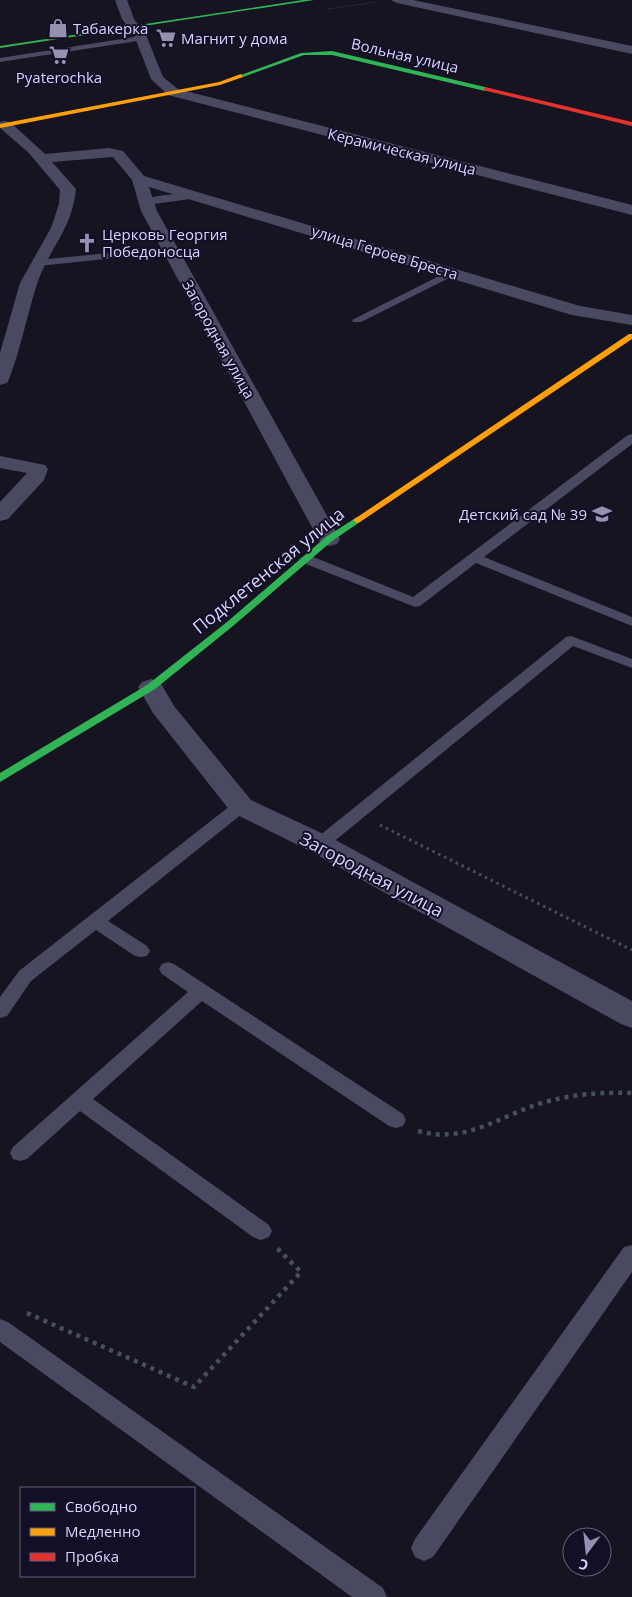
<svg xmlns="http://www.w3.org/2000/svg" width="632" height="1597" font-family="'Open Sans',sans-serif">
<style>
.lines{fill:none;stroke-linecap:round;stroke-linejoin:round}
.path-far2{stroke:#44505f;stroke-width:1;stroke-dasharray:1 2;stroke-linecap:butt}
.path-far1{stroke:#44505f;stroke-width:3;stroke-dasharray:2.5 4;stroke-linecap:butt}
.path{stroke:#44505f;stroke-width:4.5;stroke-dasharray:4 5;stroke-linecap:butt}
.lane{fill:#4a4962;fill-rule:evenodd}
.street{fill:#4a4962;fill-rule:evenodd}
.fast{fill:#30b455;fill-rule:evenodd}
.slow{fill:#ff9f0a;fill-rule:evenodd}
.jam{fill:#e5322d;fill-rule:evenodd}
.labels{text-anchor:middle;dominant-baseline:central;stroke-width:4;stroke-linejoin:round;paint-order:stroke}
.far-poi-label{font-size:15px;fill:#d9d4ff;stroke:#130f26;text-anchor:start}
.far-street-label{font-size:15px;fill:#d9d4ff;stroke:#130f26}
.street-label{font-size:18px;fill:#d9d4ff;stroke:#130f26}
</style>
<rect width="100%" height="100%" fill="#161421"/>
<g class="lines">
<path class="path-far2" d="M328,9L377,2"/>
<path class="path-far1" d="M380,825L632,950"/>
<path class="path" d="M418,1131C469,1145 502,1113 549,1101C575,1094 604,1092 632,1093
M27,1313L194,1387L301,1272L277,1248"/>
<path class="lane" d="M141,36H144V40L0,62V58Z
M195,193L198,194V198L146,205L141,202C152,194 181,194 195,193Z
M170,247L175,250L173,252L38,266L33,263L38,260Z
M451,270L455,271V275L361,322H353L352,320Z
M632,434V444L484,557L632,617V626L476,563L420,606L415,607L301,562L299,559L306,555L311,556L413,597L628,435Z
M571,636L632,659V668L573,646L326,848L320,850L314,848L312,844L314,840L566,637Z
M241,801L247,802L249,806L247,810L108,921L147,946L150,951L147,956L141,957L135,956L96,930L31,981L7,1016L0,1018V997L19,971L235,802Z
M168,962L174,964L403,1114L406,1120L403,1126L396,1128L389,1126L202,1001L93,1099L269,1225L272,1231L269,1237L261,1240L253,1237L80,1111L27,1159L20,1161L13,1159L10,1153L13,1147L188,992L162,974L159,969L162,964Z
M632,1245V1272L433,1557L424,1561L415,1557L411,1548L415,1539L624,1247Z
M0,1319L8,1322L383,1588L387,1597H352L0,1342Z"/>
<path class="street" d="M115,0H127L134,19L146,35L163,77L178,89L632,205V215L168,95L151,79L134,35L122,19Z
M391,0H413L632,46V54L397,3Z
M5,121L10,122L45,154L109,148L123,151L144,176L580,306L632,315V325L572,315L149,187L157,211L340,539L337,544L329,546L321,544L141,211L132,180L113,157L52,162L76,189C72,230 49,248 37,284C27,315 21,348 9,379L7,383L0,385V353L20,283L51,228L59,204L60,190L28,152L0,128V122Z
M0,456L45,465L48,469L44,480L8,519L0,521V502L27,473L0,468Z
M151,679L160,682L174,706L251,800L330,837L632,1001V1028L621,1024L310,851L231,812L153,713L138,687L142,682Z"/>
<path class="fast" d="M303,0H314L0,48V46Z
M332,51L485,87L488,89L485,91L332,55H304L243,77L238,76L301,53Z
M357,517L361,520L360,522L332,541L233,626L155,689L0,782V773L147,685L227,622L326,537Z"/>
<path class="slow" d="M241,74L243,77L220,85L0,128V124L219,82Z
M629,334H632V339L360,522L357,523L353,520Z"/>
<path class="jam" d="M485,87L632,122V126L483,90Z"/>
</g>
<defs>
<symbol id="shop-bare" viewBox="-9 -9 18 18"><path d="M-5-2.5h2.3a2.7 3.5 0 0 1 5.4 0H5L5.5 6h-11ZM-1.5-2.5h3a1.5 2.3 0 0 0-3 0Z" fill="#9591b1" stroke="#130f26" stroke-width="2.5" paint-order="stroke"/></symbol>
<symbol id="supermarket-bare" viewBox="-9 -9 18 18"><path d="M-6-5.5h2.5l.6 2H6L4.5 2H-2.5L-4.4-4H-6ZM-1.5 3.2a1.3 1.3 0 1 0 .1 0ZM3 3.2a1.3 1.3 0 1 0 .1 0Z" fill="#9591b1" stroke="#130f26" stroke-width="2.5" paint-order="stroke"/></symbol>
<symbol id="church-bare" viewBox="-9 -9 18 18"><path d="M-1.2-6h2.4v3.5h3.3v2.4h-3.3V6h-2.4V-.1h-3.3v-2.4h3.3Z" fill="#9591b1" stroke="#130f26" stroke-width="2.5" paint-order="stroke"/></symbol>
<symbol id="school-bare" viewBox="-9 -9 18 18"><path d="M0-5L7-2L0 1L-7-2ZM-4 1L0 2.5L4 1V4Q0 6-4 4Z" fill="#9591b1" stroke="#130f26" stroke-width="2.5" paint-order="stroke"/></symbol>
</defs>
<g fill-rule="evenodd">
<use href="#shop-bare" x="44" y="14" width="28" height="28"/>
<use href="#supermarket-bare" x="152" y="24" width="28" height="28"/>
<use href="#supermarket-bare" x="45" y="41" width="28" height="28"/>
<use href="#church-bare" x="73" y="229" width="28" height="28"/>
<use href="#school-bare" x="588" y="500" width="28" height="28"/>
</g>
<g class="labels">
<g class="far-poi-label">
<text x="73" y="28">Табакерка</text>
<text x="181" y="38">Магнит у дома</text>
<text x="59" y="77" text-anchor="middle">Pyaterochka</text>
<text x="102" y="234">Церковь Георгия<tspan x="102" dy="17">Победоносца</tspan></text>
<text x="587" y="514" text-anchor="end">Детский сад № 39</text>
</g>
<g class="far-street-label">
<text transform="translate(405 55) rotate(13)">Вольная улица</text>
<text transform="translate(402 151) rotate(14)">Керамическая улица</text>
<text transform="translate(385 252) rotate(17)">улица Героев Бреста</text>
<text transform="translate(219 339) rotate(61)">Загородная улица</text>
</g>
<g class="street-label">
<text transform="translate(268 570) rotate(-39)">Подклетенская улица</text>
<text transform="translate(372 874) rotate(28)">Загородная улица</text>
</g>
</g>
<rect x="20" y="1487" width="175" height="90" fill="#130f26" stroke="#625e7d"/>
<rect x="30" y="1503" width="25" height="8" fill="#30b455" stroke="#625e7d"/>
<text x="65" y="1512" font-size="15" fill="#d9d4ff">Свободно</text>
<rect x="30" y="1528" width="25" height="8" fill="#ff9f0a" stroke="#625e7d"/>
<text x="65" y="1537" font-size="15" fill="#d9d4ff">Медленно</text>
<rect x="30" y="1553" width="25" height="8" fill="#e5322d" stroke="#625e7d"/>
<text x="65" y="1562" font-size="15" fill="#d9d4ff">Пробка</text>
<g transform="translate(587 1552) rotate(195)"><circle r="24" fill="#130f26" stroke="#625e7d"/>
<path d="M0-4L9 19L0 12L-9 19Z" fill="#9591b1"/>
<text y="-8" font-size="14" font-weight="bold" text-anchor="middle" fill="#d9d4ff">С</text>
</g>
</svg>
